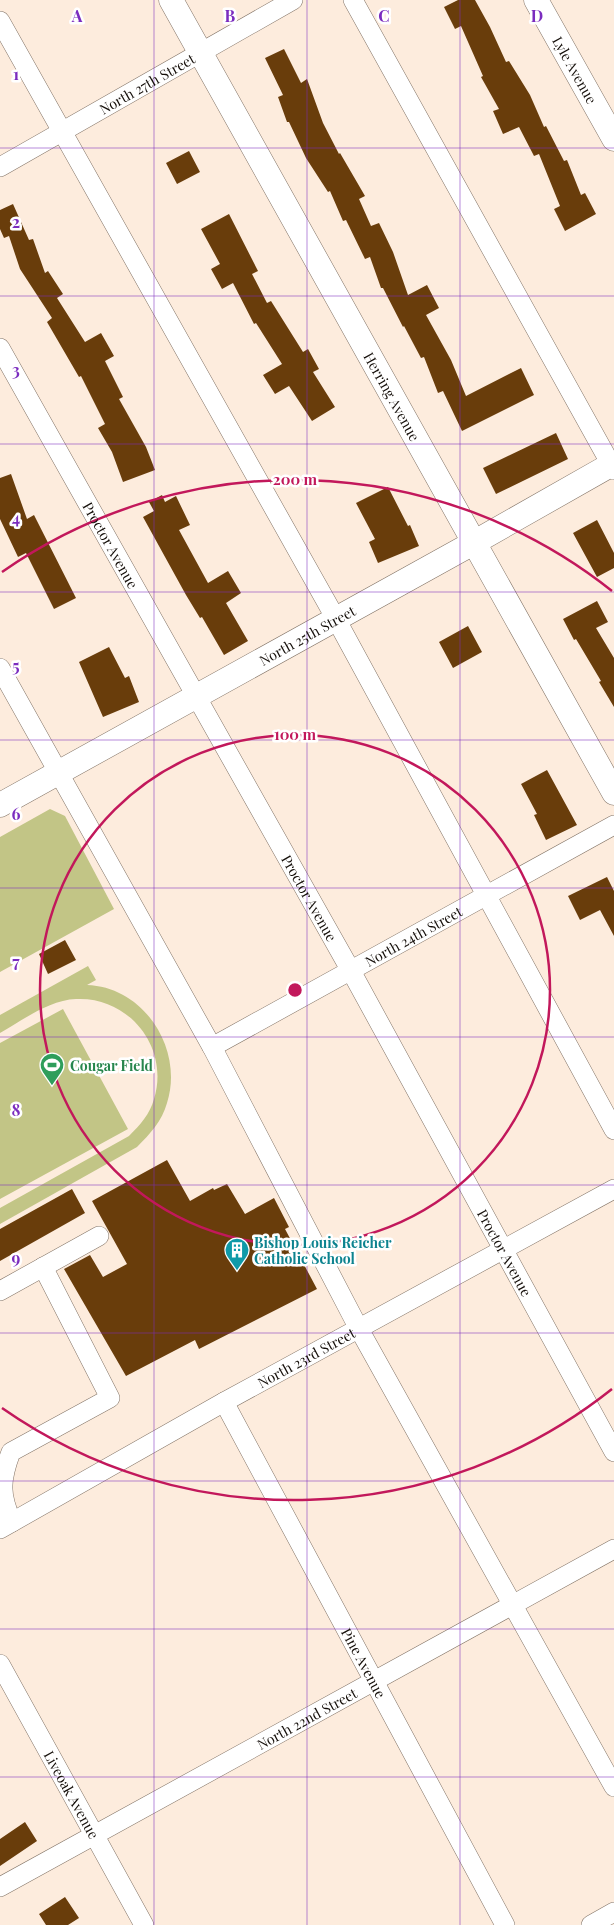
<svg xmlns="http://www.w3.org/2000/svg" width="614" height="1925" font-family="'Playfair Display',serif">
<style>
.green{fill:#c2c586}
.building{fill:#693d0b}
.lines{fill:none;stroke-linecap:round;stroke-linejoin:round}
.minor-casing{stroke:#837467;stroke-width:20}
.major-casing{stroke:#837467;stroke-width:25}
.minor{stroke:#fff;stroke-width:19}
.major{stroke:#fff;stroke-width:24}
.grid{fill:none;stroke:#7b2cbf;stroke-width:1;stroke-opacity:0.55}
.ring{fill:none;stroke:#c2185b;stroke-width:2.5}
.labels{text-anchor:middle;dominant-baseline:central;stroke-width:5;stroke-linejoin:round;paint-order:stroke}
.street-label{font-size:14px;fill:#140e09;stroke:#fff}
.leisure-label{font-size:14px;font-weight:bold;fill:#27864d;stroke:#fff;text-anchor:start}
.culture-label{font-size:14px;font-weight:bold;fill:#0d838f;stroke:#fff;text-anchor:start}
.grid-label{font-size:16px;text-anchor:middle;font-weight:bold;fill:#7b2cbf;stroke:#fff;stroke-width:5;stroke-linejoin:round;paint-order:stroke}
.centre{fill:#c2185b;stroke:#fff;stroke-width:2.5}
.ring-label{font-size:15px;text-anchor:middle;font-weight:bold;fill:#c2185b;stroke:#fff;stroke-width:5;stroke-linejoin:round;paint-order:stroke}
</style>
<rect width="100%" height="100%" fill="#fdecdd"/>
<path class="green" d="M50,809L65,816L114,909L0,972V837Z
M88,966L96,980L87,985C145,987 184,1050 167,1103C162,1121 150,1134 137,1147L0,1224V1208L129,1136C140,1125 150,1114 154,1099C170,1048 129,996 76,999C49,1000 23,1020 0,1033V1015Z
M63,1009L128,1129L0,1199V1043Z"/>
<path class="building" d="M458,0H475L490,27L506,62L509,61L530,95L544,127L546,126L564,161L567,160L581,195L585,193L596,214L565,231L554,209L560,206L539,154L534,156L519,127L503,134L493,111L499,109L481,77L483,76L461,26L455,29L444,7Z
M284,49L301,83L307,79L323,123L339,154L340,153L365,196L359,199L371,226L379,223L393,252L408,295L427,285L439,308L426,315L451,360L466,396L521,368L534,395L462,431L443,391L438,393L424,357L421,358L404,326L403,327L383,288H381L370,257L365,259L346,220L343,221L330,191L328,192L306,158L289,122H287L278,97L283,95L265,58Z
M189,151L200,172L177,184L166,163Z
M13,204L29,240L33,239L45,273L48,271L63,294L57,298L85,342L101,333L114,356L105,361L123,397L119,399L146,447L155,470L123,482L112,452L98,428L105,424L81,376L79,377L47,322L52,318L20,269L9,236L4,238L0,229V210Z
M229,214L258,271L252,274L267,303L271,301L303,352L308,349L319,369L313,372L335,407L312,421L289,386L275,394L263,375L282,364L256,323L254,324L233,283L222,289L211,269L220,264L201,229Z
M556,433L568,459L496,494L483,468Z
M11,474L27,519L34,515L76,598L54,609L26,553L18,557L0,519V478Z
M388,487L408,526L410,525L419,546L378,563L369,542L375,539L356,503Z
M162,495L165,502L176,496L190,525L179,530L208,583L228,571L241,593L226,603L248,641L224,655L202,617L200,618L186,595L143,517L154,511L149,502Z
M597,520L614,553V568L597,577L573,533Z
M597,601L608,622L596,628L614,658V707L599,682L601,681L576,639L574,640L563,619Z
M468,626L482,652L453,668L439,642Z
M109,647L125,678L129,676L139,702L103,717L79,662Z
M547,770L577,825L546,840L534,815L537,814L521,784Z
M607,877L614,891V936L600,910L580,920L568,896Z
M65,940L76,960L48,974L39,954Z
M167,1160L190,1201L213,1188L214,1190L227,1184L245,1214L274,1198L289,1227L285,1229L317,1289L199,1349L195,1340L126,1376L64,1269L90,1255L103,1277L127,1264L92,1201Z
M72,1189L85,1213L0,1261V1229Z
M25,1822L37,1841L0,1866V1839Z
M65,1897L79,1918L68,1925H46L39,1914Z"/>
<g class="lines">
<defs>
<g id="minor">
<path d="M353,0L614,470"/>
<path d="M0,21L336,619L614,1130"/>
<path id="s1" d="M0,167L293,0"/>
<path id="s2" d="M0,348L351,971L614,1452"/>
<path d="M0,668L212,1047L359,1329L614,1787"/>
<path id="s3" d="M212,1047L614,825"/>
<path d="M0,1291L99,1236"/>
<path id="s4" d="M224,1402L505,1925"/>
<path d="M12,1522C0,1495 0,1481 11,1452L110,1398L43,1267"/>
<path id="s5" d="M0,1529L224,1402L614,1189"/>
<path id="s6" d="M0,1664L144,1925"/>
<path id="s7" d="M0,1887L614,1549"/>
<path d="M591,1925L614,1912"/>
</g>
<g id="major">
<path id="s8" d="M171,0L614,793"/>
<path id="s9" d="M536,0L614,139"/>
<path id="s10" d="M0,805L475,542L614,463"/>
</g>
</defs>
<use href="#minor" class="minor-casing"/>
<use href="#major" class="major-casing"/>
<use href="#minor" class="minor"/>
<use href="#major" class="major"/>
</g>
<path class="grid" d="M154,0V1925M307,0V1925M460,0V1925M0,148H614M0,296H614M0,444H614M0,592H614M0,740H614M0,888H614M0,1037H614M0,1185H614M0,1333H614M0,1481H614M0,1629H614M0,1777H614"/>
<g class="ring">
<circle cx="295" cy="990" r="255"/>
<path d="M612 1389A510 510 0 0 1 2 1408M2 572A510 510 0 0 1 612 591"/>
</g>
<defs>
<symbol id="stadium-pin" viewBox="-11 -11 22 30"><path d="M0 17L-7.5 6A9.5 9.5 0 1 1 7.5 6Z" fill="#2e9e5b" stroke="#fff"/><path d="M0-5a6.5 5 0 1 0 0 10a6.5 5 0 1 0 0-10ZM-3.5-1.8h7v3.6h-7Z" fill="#fff"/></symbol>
<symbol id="building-pin" viewBox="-11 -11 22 30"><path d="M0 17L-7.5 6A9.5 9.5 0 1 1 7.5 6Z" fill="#0f9aa8" stroke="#fff"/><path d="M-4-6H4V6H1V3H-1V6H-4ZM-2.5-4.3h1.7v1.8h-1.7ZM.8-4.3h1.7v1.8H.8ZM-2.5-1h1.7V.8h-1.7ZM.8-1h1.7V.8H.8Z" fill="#fff"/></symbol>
</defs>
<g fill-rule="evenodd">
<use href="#stadium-pin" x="38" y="1051" width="28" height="38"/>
<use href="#building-pin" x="223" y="1236" width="28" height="38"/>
</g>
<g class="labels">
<g class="street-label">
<text stroke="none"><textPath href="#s9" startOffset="80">Lyle Avenue</textPath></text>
<text stroke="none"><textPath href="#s1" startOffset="169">North 27th Street</textPath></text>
<text stroke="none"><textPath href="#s8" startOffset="454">Herring Avenue</textPath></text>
<text stroke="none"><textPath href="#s2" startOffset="226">Proctor Avenue</textPath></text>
<text stroke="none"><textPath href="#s10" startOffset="351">North 25th Street</textPath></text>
<text stroke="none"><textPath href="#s2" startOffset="631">Proctor Avenue</textPath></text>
<text stroke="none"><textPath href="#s3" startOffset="230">North 24th Street</textPath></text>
<text stroke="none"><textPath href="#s2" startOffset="1036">Proctor Avenue</textPath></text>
<text stroke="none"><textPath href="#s5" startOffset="351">North 23rd Street</textPath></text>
<text stroke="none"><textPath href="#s4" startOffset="296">Pine Avenue</textPath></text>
<text stroke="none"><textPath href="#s7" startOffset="350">North 22nd Street</textPath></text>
<text stroke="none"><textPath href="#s6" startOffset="149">Liveoak Avenue</textPath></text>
</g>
<g class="leisure-label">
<text x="70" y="1065">Cougar Field</text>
</g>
<g class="culture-label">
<text x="254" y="1242">Bishop Louis Reicher<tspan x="254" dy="16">Catholic School</tspan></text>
</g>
</g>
<g class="grid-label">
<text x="77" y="22">A</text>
<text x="230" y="22">B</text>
<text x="384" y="22">C</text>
<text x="537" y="22">D</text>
<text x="16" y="80">1</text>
<text x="16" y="228">2</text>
<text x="16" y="376">3</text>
<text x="16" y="524">4</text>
<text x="16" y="672">5</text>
<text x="16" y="820">6</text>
<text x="16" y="968">7</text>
<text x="16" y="1116">8</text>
<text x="16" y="1264">9</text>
</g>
<circle cx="295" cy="990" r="8" class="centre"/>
<g class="ring-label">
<text x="295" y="485">200 m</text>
<text x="295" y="740">100 m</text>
</g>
</svg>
